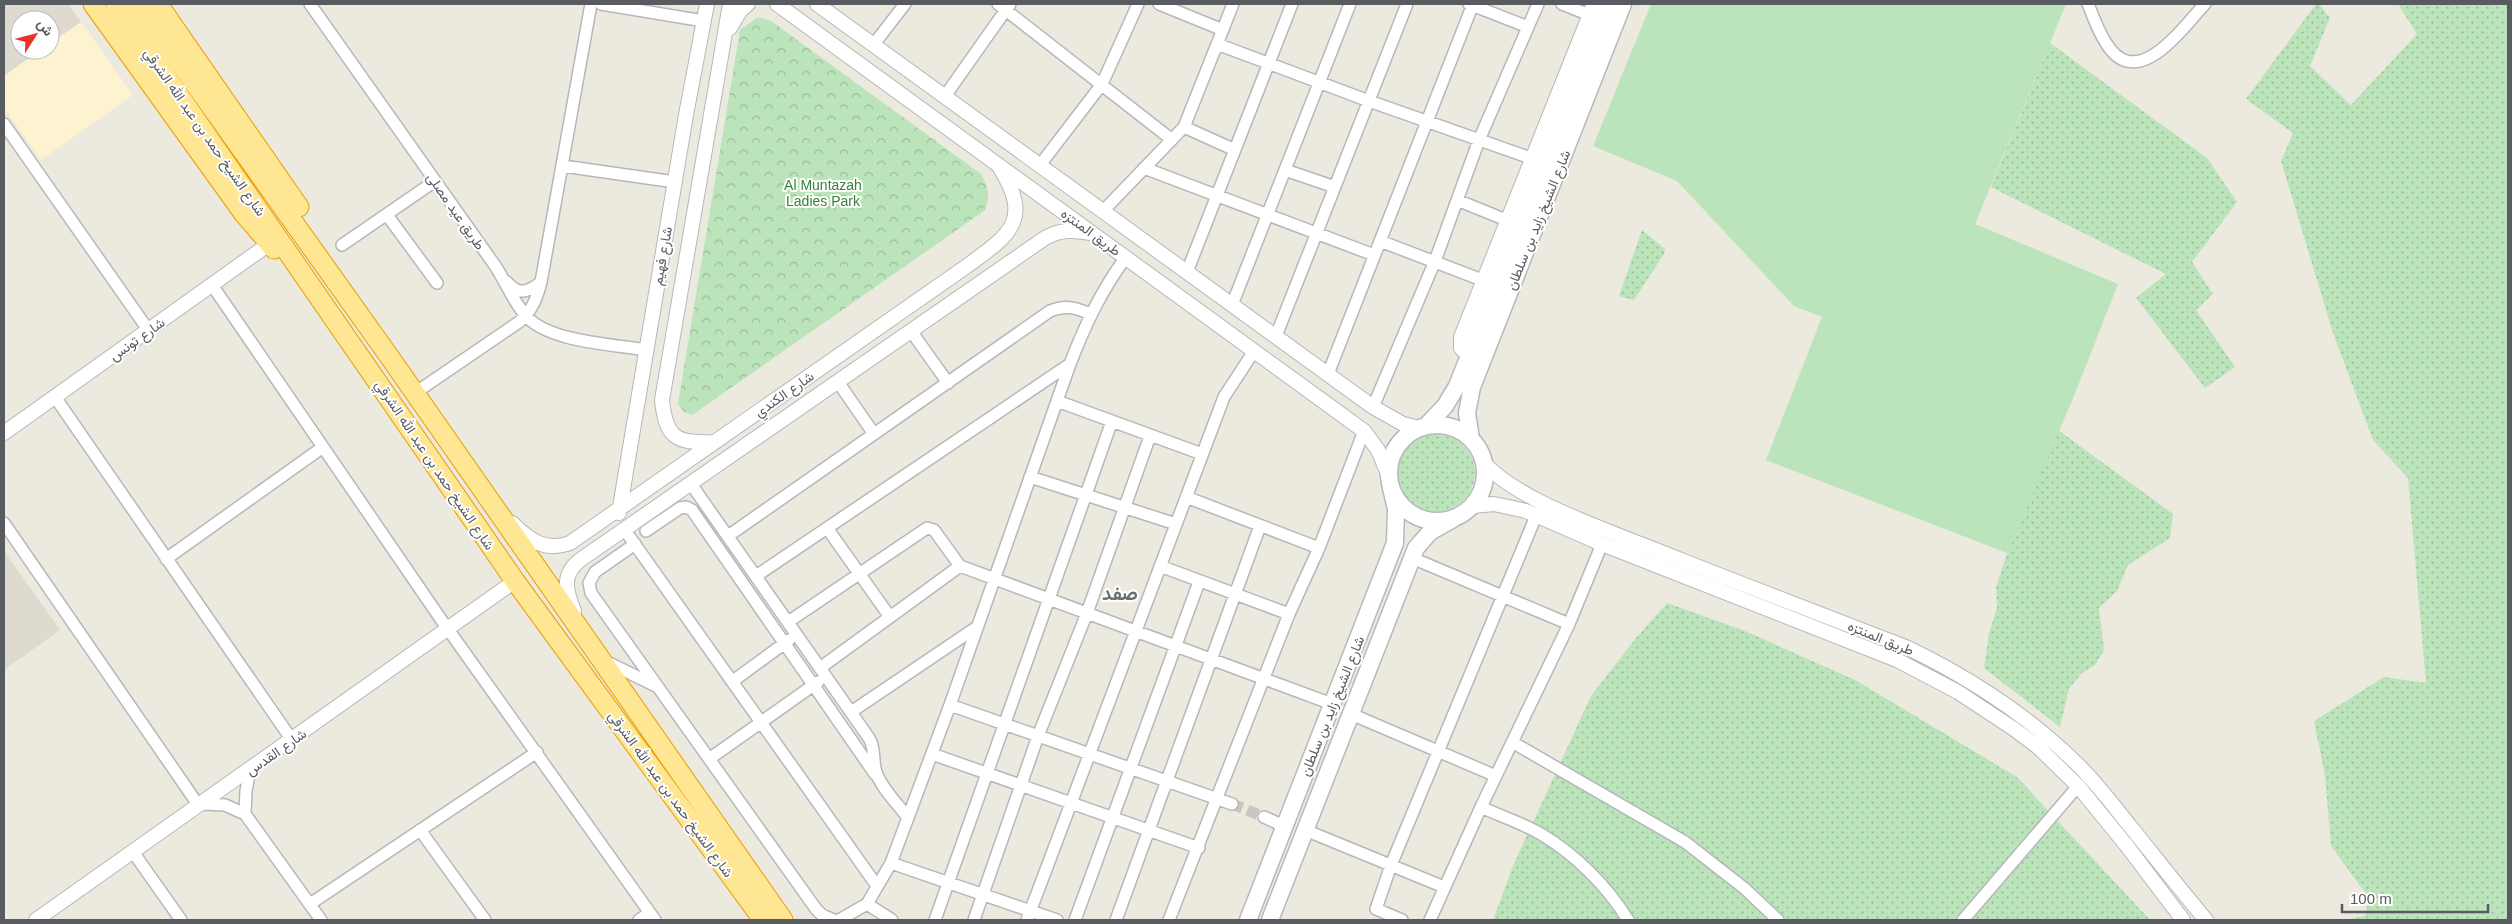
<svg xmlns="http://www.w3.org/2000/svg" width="2512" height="924" font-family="Arial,Vazirmatn,sans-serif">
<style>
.commercial{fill:#fef3d1}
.education{fill:#dedad0}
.grass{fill:url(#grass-dots)}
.forest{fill:url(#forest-crowns)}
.garden{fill:#bbe4ba}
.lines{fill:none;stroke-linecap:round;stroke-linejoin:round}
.minor-tunnel{stroke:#c7c6bf;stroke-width:11;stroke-dasharray:11 5.5;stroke-linecap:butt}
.minor-casing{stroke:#b5b7bc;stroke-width:14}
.tertiary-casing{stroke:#b5b7bc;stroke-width:16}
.secondary-casing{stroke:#b5b9be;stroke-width:19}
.trunk-casing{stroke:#ea9e00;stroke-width:21}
.minor{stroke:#fff;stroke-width:11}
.tertiary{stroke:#fff;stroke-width:14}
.secondary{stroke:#fff;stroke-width:16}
.trunk{stroke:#fee692;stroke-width:19}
.labels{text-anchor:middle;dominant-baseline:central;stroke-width:4;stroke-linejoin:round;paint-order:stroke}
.street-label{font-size:14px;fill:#585c60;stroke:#fff}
.park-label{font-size:14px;fill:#338436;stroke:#fff}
.district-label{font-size:19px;font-weight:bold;fill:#696e72;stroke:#fff}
</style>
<defs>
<pattern id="grass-dots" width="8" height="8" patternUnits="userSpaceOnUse" patternTransform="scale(1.25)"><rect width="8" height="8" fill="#bbe4ba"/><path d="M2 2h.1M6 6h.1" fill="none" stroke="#9bbc9b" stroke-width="1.8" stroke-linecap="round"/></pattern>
<pattern id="forest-crowns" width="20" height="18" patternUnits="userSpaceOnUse" patternTransform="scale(1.25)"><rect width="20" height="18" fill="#bbe4ba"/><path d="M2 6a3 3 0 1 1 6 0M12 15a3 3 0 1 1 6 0" fill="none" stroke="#9bbc9b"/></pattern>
</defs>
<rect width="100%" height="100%" fill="#ece9df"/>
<path class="commercial" d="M81,22L133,95L41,160L4,108V76L40,50H50V43Z"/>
<path class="education" d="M4,4H68L81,22L50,43V20H20V50H40L4,76Z
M4,551L60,630L4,670Z"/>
<path class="grass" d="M2316,4H2319L2330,18L2310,66L2351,105L2417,34L2398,4H2508V920H2342L2365,916L2369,898L2331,846L2325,775L2314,721L2384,677L2426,683L2408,478L2373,440L2333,333L2281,161L2293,133L2246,99Z
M2050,43L2207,158L2237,202L2192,262L2213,294L2196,310L2235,367L2205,388L2136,298L2166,274L1991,187Z
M1642,230L1665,249L1664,254L1634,300L1619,296Z
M2058,430L2173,514L2170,538L2128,565L2117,591L2099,608L2104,650L2095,665L2082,673L2069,689L2060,727L1984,668L1989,633L1997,608L1996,588L2007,553Z
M1397 473a39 39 0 1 1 78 0a39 39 0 1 1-78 0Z
M1667,603L1745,631L1855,680L2017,777L2150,920H1493L1513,866L1591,696L1636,638Z"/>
<path class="forest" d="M758,17L771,21L981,174C989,189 991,197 984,211L692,415L684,412L678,404L740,30Z"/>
<path class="garden" d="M1651,4H2066L1975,224L2118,284L2074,396L2007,553L1766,460L1822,317L1794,306L1677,181L1593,146Z"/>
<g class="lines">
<path class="minor-tunnel" d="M1232,804L1264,817"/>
<defs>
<path id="minor" d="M310,4L496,267C506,283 513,301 526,316C549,342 612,344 646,350
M601,4L704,21
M998,4L1171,139
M1159,4L1223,30
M1469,4L1528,27
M1562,4L1597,18
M2088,4C2093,16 2098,31 2106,43C2137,94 2182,28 2205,4
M874,44L905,4
M1217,44L1369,101L1539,161
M945,96L1010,4
M4,124L149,331
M1184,127L1235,150
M1040,165L1102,84L1138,4
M563,166L675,182
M1144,168L1374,255
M1285,170L1335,187
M1457,200L1516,224
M1103,211L1184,127L1233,4
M387,215L437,283
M1380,241L1490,283
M342,245L435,181
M1187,272L1292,4
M507,282C519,296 528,292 541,282
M212,285L440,618L655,920
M1232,305L1350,4
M911,331L948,383
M1276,336L1407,4
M1328,374L1473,4
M838,382L874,434
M415,393L519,322C532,311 537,298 541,282L591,4
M55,397L292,740
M1057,401L1202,454
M1373,407L1435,261L1479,140L1538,4
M1030,477L1176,524
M691,484L869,738C876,749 872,760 876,772C881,788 898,804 908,818
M1186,497L1319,548
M4,523L199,806
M827,528L890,617
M624,529L877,886
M646,531L680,508L686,507L692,510L875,774
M728,536L1050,311C1065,305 1075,307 1090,314
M635,544L595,572L589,583L591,593L816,909L822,915L834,920
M1412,558L1569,624
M166,559L323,447
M1160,566L1289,614
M756,576L1070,364
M788,622L927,528L934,530L960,566L1332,704
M605,661L656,686
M820,668L960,566
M733,681L789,640
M950,705L1232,804
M851,712L977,627
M1351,714L1496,776
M1512,742L1685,842L1744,888L1778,920
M932,754L1199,848
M709,759L818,682
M203,804L225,805L245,814L321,920
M1481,807C1500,816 1522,823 1541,834C1576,855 1607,886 1628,920
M245,814L246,791L250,769
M1264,817L1284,826
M420,830L485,920
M1305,830L1444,887
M133,852L181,920
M891,863L1057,920
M310,904L537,752
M867,904L892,920
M639,920L650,913
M839,920L867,904L891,863L950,705L1070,364C1085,325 1101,291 1126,257
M935,920L1112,421
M974,920L1038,736L1087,613L1150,436
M1027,920L1224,397L1254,351
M1075,920L1199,582
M1116,920L1260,526
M1169,920L1289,614L1319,548L1364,431
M1402,920L1376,909L1391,865L1536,516
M1430,920L1481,807L1569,624L1602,544
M1963,920L2078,786"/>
<path id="tertiary" d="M777,4L1364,431L1378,450L1388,474
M817,4L1373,407L1403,424L1419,428
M730,28L740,11L748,4
M1469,356L1461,348V337L1594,4
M4,433L269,244
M715,442C677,443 666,440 662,400L730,4
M1483,462C1516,499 1596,526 1643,545C1731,580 1819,614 1908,648C1970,678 2026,714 2076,763C2096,782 2112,804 2130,826C2155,857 2180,889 2206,920
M1473,506L1494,504L1526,511L1602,544L1897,660L1958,692L2014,729L2038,747L2078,786L2127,846L2183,920
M619,513L686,115L707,4
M512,523C530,540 544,552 570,543L967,266C1009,235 1033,221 1000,168
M574,611C566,591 561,575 580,560L1045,238C1061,229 1073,230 1091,233
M36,920L515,581"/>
<path id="secondary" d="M1389 473a48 48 0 1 1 96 0a48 48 0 1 1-96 0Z
M1426,426L1445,406L1457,386L1608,4
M1471,439L1467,413L1472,387L1623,4
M1248,920L1395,543L1396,509L1391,488
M1270,920L1416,548L1430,532L1453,519"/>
<path id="trunk" d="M93,4L244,214L274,249
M116,4L515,581L763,920
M138,4L391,359L783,920
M158,4L299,207"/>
</defs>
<use href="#minor" class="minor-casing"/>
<use href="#tertiary" class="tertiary-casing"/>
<use href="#secondary" class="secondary-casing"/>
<use href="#trunk" class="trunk-casing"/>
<use href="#minor" class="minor"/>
<use href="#tertiary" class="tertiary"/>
<use href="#secondary" class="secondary"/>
<use href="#trunk" class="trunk"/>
</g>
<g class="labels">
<g class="street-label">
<text transform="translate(205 132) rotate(55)">شارع الشيخ حمد بن عبد الله الشرقي</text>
<text transform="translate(456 211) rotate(55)">طريق عيد مصلى</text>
<text transform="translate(1538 220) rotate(-68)">شارع الشيخ زايد بن سلطان</text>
<text transform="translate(1091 232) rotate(36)">طريق المنتزه</text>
<text transform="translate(662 256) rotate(-80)">شارع فهيم</text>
<text transform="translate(137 339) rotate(-35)">شارع تونس</text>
<text transform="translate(784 394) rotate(-35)">شارع الكندي</text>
<text transform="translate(435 465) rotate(56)">شارع الشيخ حمد بن عبد الله الشرقي</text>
<text transform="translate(1881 638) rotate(22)">طريق المنتزه</text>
<text transform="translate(1332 706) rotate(-68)">شارع الشيخ زايد بن سلطان</text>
<text transform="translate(276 752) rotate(-35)">شارع القدس</text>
<text transform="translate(671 794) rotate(54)">شارع الشيخ حمد بن عبد الله الشرقي</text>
</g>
<g class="park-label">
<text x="823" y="185">Al Muntazah<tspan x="823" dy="16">Ladies Park</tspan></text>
</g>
<g class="district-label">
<text x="1120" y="593">صفد</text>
</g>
</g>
<rect width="2512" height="924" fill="none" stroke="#585c60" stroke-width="10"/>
<g transform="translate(35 35) rotate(54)"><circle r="24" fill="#ffffff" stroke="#bcbebf"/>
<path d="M0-4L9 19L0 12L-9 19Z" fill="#ea3326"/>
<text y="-8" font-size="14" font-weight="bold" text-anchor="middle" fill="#585c60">ش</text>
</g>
<path d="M2342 904v8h146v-8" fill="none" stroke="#585c60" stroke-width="2.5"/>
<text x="2350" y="904" font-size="15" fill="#585c60" stroke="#ffffff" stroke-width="4" paint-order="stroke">100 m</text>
</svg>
